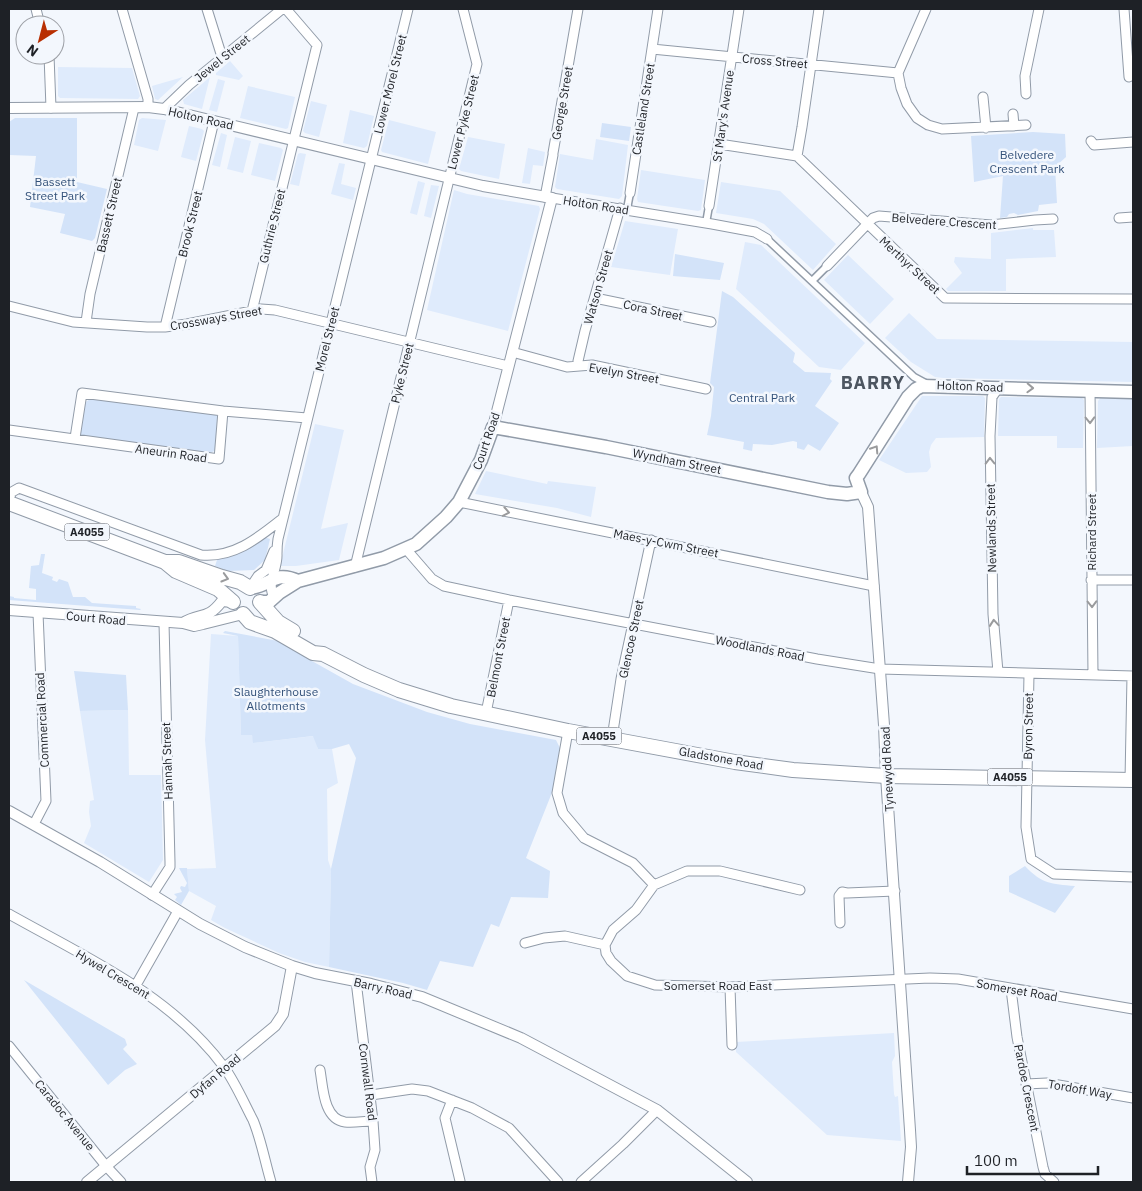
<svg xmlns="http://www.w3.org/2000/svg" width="1142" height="1191" font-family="'IBM Plex Sans',sans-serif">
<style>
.built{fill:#dfebfc}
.green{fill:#d3e3f9}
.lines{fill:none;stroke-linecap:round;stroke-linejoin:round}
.pedestrian-casing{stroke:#919ba8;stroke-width:9}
.minor-casing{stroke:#919ba8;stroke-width:11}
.tertiary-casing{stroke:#919ba8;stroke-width:12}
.secondary-casing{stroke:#919ba8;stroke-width:15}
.primary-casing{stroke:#919ba8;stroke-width:16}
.pedestrian{stroke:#fff;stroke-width:6}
.minor{stroke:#fff;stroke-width:9}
.tertiary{stroke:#fff;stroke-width:10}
.secondary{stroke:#fff;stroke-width:12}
.primary{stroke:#fff;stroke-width:14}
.oneway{stroke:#9a9b9d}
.labels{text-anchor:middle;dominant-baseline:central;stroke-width:5;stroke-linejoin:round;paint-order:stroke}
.shield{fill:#f3f7fd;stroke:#5e6166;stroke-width:1}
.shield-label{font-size:11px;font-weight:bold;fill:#1e2126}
.street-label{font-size:12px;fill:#1e2126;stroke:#f3f7fd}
.park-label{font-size:12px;fill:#34527a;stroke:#f3f7fd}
.district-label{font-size:18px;font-weight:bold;letter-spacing:1px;fill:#4d5661;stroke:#f3f7fd}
</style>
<rect width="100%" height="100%" fill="#f3f7fd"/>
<path class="built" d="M230,61L243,76L239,80L216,75V73Z
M58,67L132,68L140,96L138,99L60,98L58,96Z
M183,77L158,100L155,99L152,86Z
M210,77L202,109L184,104L183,100Z
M218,79L225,81L217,112L209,110Z
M248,86L295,97L288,128L286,129L240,118Z
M311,101L327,105L319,137L305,133L303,131Z
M350,110L374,116L367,146L364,148L343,143Z
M142,118L166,120L158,151L134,145L139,120Z
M389,120L436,132L428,164L382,152L381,150Z
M189,126L202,129L204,131L196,161L181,157Z
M221,133L227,135L220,167L212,165Z
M235,137L251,141L243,173L227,169Z
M468,137L505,144L499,179L461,171L459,169Z
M596,139L628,145L622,196L619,199L557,189L555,187L560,154L593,160Z
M259,143L281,148L283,150L275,181L251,175Z
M528,148L545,152L543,166L533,165L530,184L522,183Z
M300,153L306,154L299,186L290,184L298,154Z
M339,163L345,164L341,184L356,188L353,200L331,194Z
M641,170L705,180L701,210L698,211L638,202L637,199Z
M418,181L425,183L417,215L410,213Z
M721,182L780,191L836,244L813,270L764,224L753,219L716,213Z
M431,185L439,186L431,218L424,216Z
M454,190L467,194L539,206L540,209L508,331L427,310Z
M625,221L678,229L670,275L611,267Z
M1033,228V230H1054L1056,257L1006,259V291H948L946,289L962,273L954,262L955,257L991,259V233Z
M745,242L761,245L865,343L841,370L819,367L736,289Z
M848,255L894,299L870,324L824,280Z
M909,313L937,339L1133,342V382L943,378L935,377L911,362L885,338Z
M922,396H983L985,398L984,437L936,438L931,445L929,452L931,467L927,472L906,473L879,460Z
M1001,397L1082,398L1084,400L1083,448H1057V436H998L999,399Z
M1101,397L1133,398V446L1097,448L1098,401Z
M315,424L344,430L321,529L348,523L339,560L296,566H280Z
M486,471L547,484L548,481L596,487L591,517L557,508L475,494Z
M211,634L238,636L241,735H252L254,743L314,736L318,749H332L338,783L327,789L328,860L331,869L329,967L305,962L279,953L225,928L211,920L216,906L189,891L187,869L216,868L205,740Z
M128,710L129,775H161L163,860L149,882L84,843L91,826L89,812L90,801L94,800L80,711Z
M894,1033L895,1056L892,1062L894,1094L895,1097L898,1096L901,1141L827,1135L736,1052V1042Z"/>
<path class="green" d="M15,118H77V182L107,189L95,238L92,241L60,233L65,214L30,207L36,156L9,155V122Z
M602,123L631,127L629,141L600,137Z
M1033,132L1065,134L1066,157L1055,167L1057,203L1039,205L1038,211L1018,215L1014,213L1009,214L1007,217L1000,218L1003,176L974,182L971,136Z
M675,254L724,263L720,280L673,276Z
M722,291L733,297L795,353L793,362L805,372L831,373L830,379L832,381L815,406L839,423L820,451L808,444L804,450L797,448V442L793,441L772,445L753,444L752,451L743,449L744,442L707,435L711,416L714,387L710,383Z
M92,398L214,411L217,416L216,450L207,455L82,436L79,432L84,403Z
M264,537L270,539L265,560L254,570L228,571L215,566L218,557Z
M41,554H45L42,573L53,577L52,580L57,582L59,579L68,582L73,597H85L92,603L136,606V608L141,609L140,610L9,600V596L14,597V598L36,600V589L29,588L31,566L39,565Z
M225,631L278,641L291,647L312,661L353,684L427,712L470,724L556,740L560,748L553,790L526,858L550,871L548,898L511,897L499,927L491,924L473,967L440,961L427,990L403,983L329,967L331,869L356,758L349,744L332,749H318L313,736L253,743L252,735H241L238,636L223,633Z
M74,671L126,675L128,710L80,711Z
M1025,866C1042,884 1051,884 1075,886L1055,913L1009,892V876Z
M179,868H187L189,891L181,905L175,900L177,897L174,894L182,892L180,888L181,886L185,887L187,883Z
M24,980L125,1039L127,1045L123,1049L137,1064L125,1070L108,1085Z"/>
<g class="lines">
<defs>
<path id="pedestrian" d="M627,209L630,193
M706,223L709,206
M767,239L914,377L927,384
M812,281L827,266"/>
<path id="minor" d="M36,9L40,25
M122,9L148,99V107
M207,9L222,57
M926,9L898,73L901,88L907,104L917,118L928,125L942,129L1026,125
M1124,9L1129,77
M652,49L898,73
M49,55L51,108
M1026,94L1025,76L1039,9
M983,97L986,128
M164,109L189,85L282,9
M1013,114L1014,126
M1091,141L1094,145L1133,142
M719,144L797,156L945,298L1133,299
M553,153L578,9
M797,156L802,127L819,9
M630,193L658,9
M545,197L553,155
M552,198L712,224L755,232L767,239
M709,206L739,9
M1119,218L1133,217
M827,266L873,218L879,216L991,225L1035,220L1053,219
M595,298L711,322
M9,306L73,322L147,327H165L187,324L261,309L275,310L508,366
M252,311L317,45L286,9
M86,322L90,294L134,108
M165,327L214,121
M512,352L567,367L592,365L706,389
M579,366L578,361L585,331L620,208
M1090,390L1093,674
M9,430L219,459L223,411
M75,438L82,393L223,411L307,418
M9,498L12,492L19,488L201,555C234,558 258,538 282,519
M459,502L874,586
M406,549L432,579L444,586L509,600L817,659L880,669L1133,676
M355,567L477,64L463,9
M1091,580H1133
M250,588L258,576L266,570L274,551
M274,597C266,583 278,569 277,554C277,549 277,545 278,539L408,9
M998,672L993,614L990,436L992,397L999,387
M1029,674L1026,827L1031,859L1054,874L1133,877
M486,713L509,600
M568,731L557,793L563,813L584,838L633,863L654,885L687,871H720L800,890
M612,738L621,679L651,540
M1130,780L1132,676
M34,824L46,801L38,613
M152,895L170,867V862L164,623
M9,914C85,957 170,994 224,1067C235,1082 244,1103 253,1120C261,1139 265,1162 271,1182
M840,923L839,896L842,892L847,893L895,891
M525,943L544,938L565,936L605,945L606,953L611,961L627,976L655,985L730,987L930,978L958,979L1133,1009
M605,945L613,930L636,910L654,885
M356,981L373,1121L375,1150L370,1167L372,1182
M136,985L178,911
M730,987L732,1045
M1011,989L1017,1037L1043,1167L1045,1174L1054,1182
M9,1046L106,1166L121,1182
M320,1070C323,1086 323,1119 345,1122C354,1123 364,1121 373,1121
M1026,1084L1047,1083L1133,1098
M371,1095L412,1089L428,1091L472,1108L509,1128L558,1182
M452,1100L445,1118L460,1181
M581,1182L623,1144L657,1110"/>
<path id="tertiary" d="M9,108L148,107L164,109L483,186L552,198L493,427
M861,492L868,507L884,725L886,776L910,1130L911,1147L908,1182
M9,610L183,623L194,626L203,624L243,614
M183,623C200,612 207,621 222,601L233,602
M9,811L100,862L200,924L245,947L292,966L315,973L371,984L422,997L521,1038L657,1110L747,1182
M87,1182L275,1026L283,1014L292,966"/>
<path id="secondary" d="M250,588C271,586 274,570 298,581
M260,602H269L279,593L298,581L384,558L416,544L446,517L459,502L481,460L493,427L606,447L828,492L847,494L861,492L856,478L859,474L908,397L916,389L922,386L1133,392"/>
<path id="primary" d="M9,503L165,562L176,571L218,589L233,602
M165,562H179L222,577L240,582L250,588
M260,602L278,622L293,631
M243,614L250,622L275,631L313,653L323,654L364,675L399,690L451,706L568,731L735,762L793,770L886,776L1133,780"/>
</defs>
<use href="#pedestrian" class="pedestrian-casing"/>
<use href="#minor" class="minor-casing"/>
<use href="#tertiary" class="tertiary-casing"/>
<use href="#secondary" class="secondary-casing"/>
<use href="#primary" class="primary-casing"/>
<use href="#pedestrian" class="pedestrian"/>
<use href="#minor" class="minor"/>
<use href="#tertiary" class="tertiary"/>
<use href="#secondary" class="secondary"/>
<use href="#primary" class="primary"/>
</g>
<defs><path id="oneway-chevron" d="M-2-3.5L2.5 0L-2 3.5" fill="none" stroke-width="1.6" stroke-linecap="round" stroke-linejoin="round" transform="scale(1.25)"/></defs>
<g class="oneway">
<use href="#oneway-chevron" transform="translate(1030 388) rotate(2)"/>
<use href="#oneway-chevron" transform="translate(1090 420) rotate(89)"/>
<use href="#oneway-chevron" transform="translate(875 449) rotate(-57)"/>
<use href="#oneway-chevron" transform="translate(990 461) rotate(-91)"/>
<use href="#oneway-chevron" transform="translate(506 512) rotate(11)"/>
<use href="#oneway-chevron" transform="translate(225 578) rotate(16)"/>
<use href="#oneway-chevron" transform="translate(1092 604) rotate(89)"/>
<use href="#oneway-chevron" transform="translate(994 623) rotate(-95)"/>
</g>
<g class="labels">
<g class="shield">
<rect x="64.5" y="523.5" width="45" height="17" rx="4"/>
<rect x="576.5" y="727.5" width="45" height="17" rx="4"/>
<rect x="987.5" y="768.5" width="45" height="17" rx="4"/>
</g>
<g class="shield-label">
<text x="87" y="532">A4055</text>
<text x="599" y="736">A4055</text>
<text x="1010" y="777">A4055</text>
</g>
<g class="street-label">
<text transform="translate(222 58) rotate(-39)">Jewel Street</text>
<text transform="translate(775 61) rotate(5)">Cross Street</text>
<text transform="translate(390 84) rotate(-76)">Lower Morel Street</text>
<text transform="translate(562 103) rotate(-80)">George Street</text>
<text transform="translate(643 109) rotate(-81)">Castleland Street</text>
<text transform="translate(723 116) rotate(-82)">St Mary's Avenue</text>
<text transform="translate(201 118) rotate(13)">Holton Road</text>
<text transform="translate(463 122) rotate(-76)">Lower Pyke Street</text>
<text transform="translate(596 205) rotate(9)">Holton Road</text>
<text transform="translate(109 215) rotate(-77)">Bassett Street</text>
<text transform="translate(944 221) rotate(4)">Belvedere Crescent</text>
<text transform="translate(190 224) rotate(-76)">Brook Street</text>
<text transform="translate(272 226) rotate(-76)">Guthrie Street</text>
<text transform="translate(910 265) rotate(43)">Merthyr Street</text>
<text transform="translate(598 287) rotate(-74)">Watson Street</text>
<text transform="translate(653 310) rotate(12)">Cora Street</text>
<text transform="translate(216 318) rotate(-10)">Crossways Street</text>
<text transform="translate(327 339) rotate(-76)">Morel Street</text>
<text transform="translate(402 373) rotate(-76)">Pyke Street</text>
<text transform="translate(624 373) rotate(10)">Evelyn Street</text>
<text transform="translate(970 386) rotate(2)">Holton Road</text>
<text transform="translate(486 441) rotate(-71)">Court Road</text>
<text transform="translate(171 453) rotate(8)">Aneurin Road</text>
<text transform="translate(677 461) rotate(11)">Wyndham Street</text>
<text transform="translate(991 528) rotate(-91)">Newlands Street</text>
<text transform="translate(1091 532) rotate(-90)">Richard Street</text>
<text transform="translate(666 543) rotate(11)">Maes-y-Cwm Street</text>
<text transform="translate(96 618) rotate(5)">Court Road</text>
<text transform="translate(631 639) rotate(-78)">Glencoe Street</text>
<text transform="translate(760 648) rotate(11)">Woodlands Road</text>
<text transform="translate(498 657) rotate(-79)">Belmont Street</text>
<text transform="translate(42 720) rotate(-93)">Commercial Road</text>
<text transform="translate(1028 726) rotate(-89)">Byron Street</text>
<text transform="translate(721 758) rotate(10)">Gladstone Road</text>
<text transform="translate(167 761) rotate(-92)">Hannah Street</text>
<text transform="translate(887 769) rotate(-93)">Tynewydd Road</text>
<text transform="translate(113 974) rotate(31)">Hywel Crescent</text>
<text x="718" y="985">Somerset Road East</text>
<text transform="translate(383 988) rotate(13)">Barry Road</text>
<text transform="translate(1017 990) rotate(10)">Somerset Road</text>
<text transform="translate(215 1076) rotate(-40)">Dyfan Road</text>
<text transform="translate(368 1082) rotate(83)">Cornwall Road</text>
<text transform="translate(1027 1088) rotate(79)">Pardoe Crescent</text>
<text transform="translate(1080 1089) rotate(10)">Tordoff Way</text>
<text transform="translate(65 1115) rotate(51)">Caradoc Avenue</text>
</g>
<g class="park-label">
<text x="1027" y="154">Belvedere<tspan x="1027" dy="14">Crescent Park</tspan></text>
<text x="55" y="181">Bassett<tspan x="55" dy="14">Street Park</tspan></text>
<text x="762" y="397">Central Park</text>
<text x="276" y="691">Slaughterhouse<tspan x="276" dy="14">Allotments</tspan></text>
</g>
<g class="district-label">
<text x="873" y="382">BARRY</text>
</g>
</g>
<rect width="1142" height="1191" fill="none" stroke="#1e2126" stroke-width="20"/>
<g transform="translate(40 40) rotate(216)"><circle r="24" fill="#f3f7fd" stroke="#9ea1a7"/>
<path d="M0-4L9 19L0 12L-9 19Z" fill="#b82f02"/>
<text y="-8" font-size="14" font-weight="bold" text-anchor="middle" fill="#1e2126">N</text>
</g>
<path d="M967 1166v8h131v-8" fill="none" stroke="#1e2126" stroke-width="2.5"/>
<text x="974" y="1166" font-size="15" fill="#1e2126" stroke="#f3f7fd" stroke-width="4" paint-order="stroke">100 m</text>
</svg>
